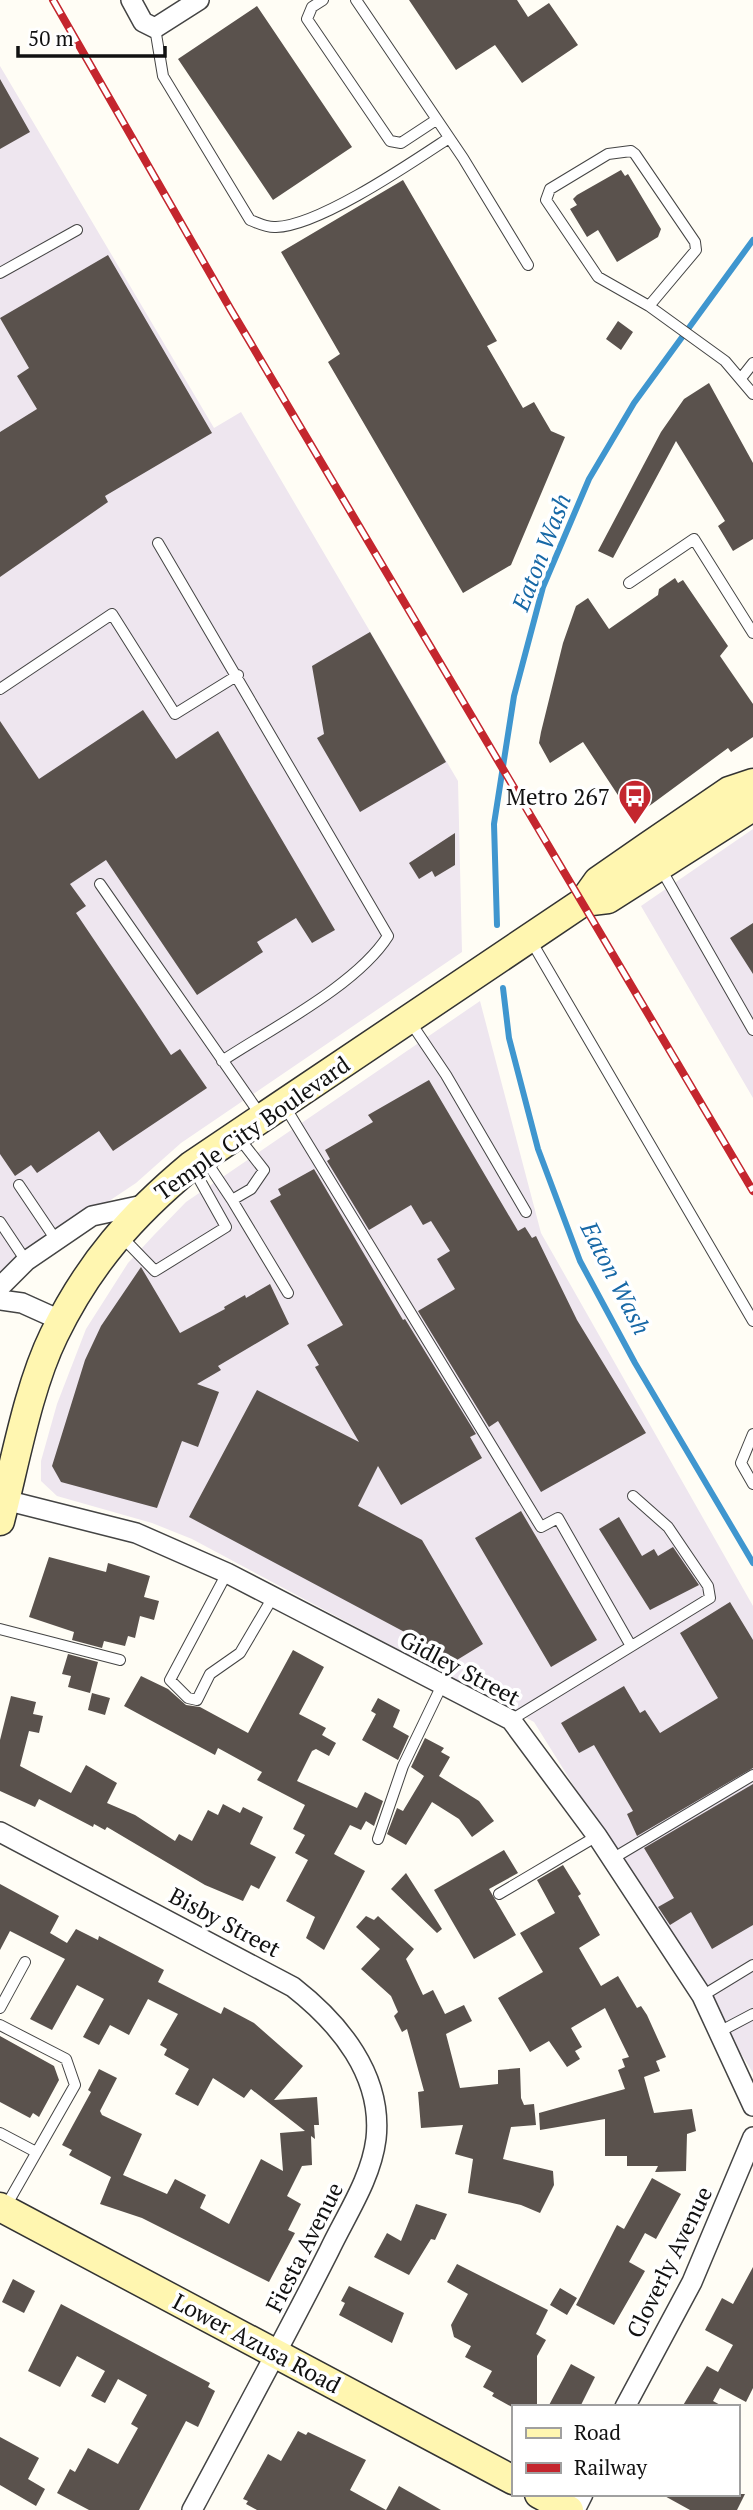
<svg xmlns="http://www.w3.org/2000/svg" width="753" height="2510" font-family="'PT Serif',serif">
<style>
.industrial{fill:#eee6ef}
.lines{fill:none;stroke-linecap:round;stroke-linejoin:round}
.stream{stroke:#3f96cf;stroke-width:6}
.building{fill:#5a524d}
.service-casing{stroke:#444;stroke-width:12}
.minor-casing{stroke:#444;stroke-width:22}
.secondary-casing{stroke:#333;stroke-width:31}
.service{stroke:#fff;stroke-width:10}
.minor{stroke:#fff;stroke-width:19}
.secondary{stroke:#fff6b0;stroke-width:28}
.rail-casing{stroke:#c4262e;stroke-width:8}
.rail{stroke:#fff;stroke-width:5;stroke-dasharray:16;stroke-linecap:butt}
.labels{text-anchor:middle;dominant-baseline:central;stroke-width:7;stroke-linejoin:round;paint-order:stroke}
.poi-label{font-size:23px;fill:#111;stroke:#fff;text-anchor:end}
.street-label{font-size:23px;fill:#111;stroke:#fff}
.water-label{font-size:24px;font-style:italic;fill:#1768a6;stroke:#fff}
</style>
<rect width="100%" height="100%" fill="#fffdf5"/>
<path class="industrial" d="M0,66L214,428L241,412L458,781L462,952L181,1143L136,1183L0,1274Z
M753,829V1098L641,906Z
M480,1001L541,1233L753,1606V2073L534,1722L192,1539L152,1523L57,1496L41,1481V1461L57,1404L86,1329L128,1263L154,1235L186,1202Z"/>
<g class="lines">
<path class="stream" d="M497,925L494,824L514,696L543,587L589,479L634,403L753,240
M503,988L509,1038L538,1149L580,1261L635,1363L753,1563"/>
</g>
<path class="building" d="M409,0H517L528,17L549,3L578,45L522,83L495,45L456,70Z
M257,6L352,147L273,200L178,59Z
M0,79L30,132L0,149Z
M621,170L625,176L628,174L661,229L658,237L617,262L598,230L587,237L570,209L577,205L573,199L577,195Z
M403,180L497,341L487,346L523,408L534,402L551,431L565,437L511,565L463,593L328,362L340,354L281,252Z
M108,255L212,433L105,496L108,502L0,577V432L37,409L17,376L29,368L0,318Z
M618,321L633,332L621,350L606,339Z
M709,383L753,463V539L733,551L718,526L725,521L676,441L613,558L598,551L661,432L684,399Z
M675,578L678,583L683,580L728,646L720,656L753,704V737L731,752L728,748L633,818L583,742L550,763L539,743L541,732L563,643L576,606L588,598L609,629L658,595L659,589Z
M370,632L446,762L360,812L317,738L324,734L312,666Z
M143,710L176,759L218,731L335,930L312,943L296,918L257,942L263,952L197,995L106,860L70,884L86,906L76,913L140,1008L171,1055L180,1049L207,1088L113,1151L99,1131L37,1173L31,1165L15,1176L0,1154V721L39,779Z
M455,833V865L435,877L432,871L419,879L409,863Z
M753,923V974L730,938Z
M429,1080L518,1231L525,1227L532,1238L536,1236L577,1320L646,1433L541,1492L498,1421L489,1427L418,1311L455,1289L437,1259L450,1251L431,1221L423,1225L411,1205L369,1230L327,1161L330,1159L325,1150L373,1122L368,1115Z
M314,1169L403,1320L405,1319L476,1434L470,1437L482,1458L401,1505L378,1466L358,1506L422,1540L483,1644L457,1660L189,1517L257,1390L359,1442L315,1367L319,1365L307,1345L343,1325L270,1201L281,1195L278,1189Z
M141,1267L180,1333L225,1309L224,1307L245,1295L246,1298L270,1284L289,1324L218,1366L221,1370L197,1384L219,1392L198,1447L182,1441L157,1508L61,1482L52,1466L85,1360L101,1326Z
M521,1511L597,1640L551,1667L475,1538Z
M619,1517L642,1556L654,1549L658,1556L673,1547L699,1585L650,1610L599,1529Z
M49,1557L106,1572L108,1563L150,1576L144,1597L159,1601L154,1620L140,1616L135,1638L128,1636L125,1646L104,1641L102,1648L72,1640L74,1632L29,1617Z
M730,1602L753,1640V1768L637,1836L627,1814L633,1811L594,1745L579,1753L561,1723L624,1686L640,1713L645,1710L660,1733L718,1698L680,1633Z
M293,1650L324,1667L299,1714L326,1728L322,1735L336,1743L329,1756L316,1749L312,1751L297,1781L357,1808L365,1792L383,1801L374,1826L366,1821L361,1830L350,1825L334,1854L365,1871L324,1950L306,1938L315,1917L286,1901L308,1860L295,1853L305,1835L293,1829L305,1805L257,1780L262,1772L218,1748L215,1755L124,1706L141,1676L168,1689L186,1705L200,1707L248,1733Z
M68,1654L98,1662L90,1693L68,1687L71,1676L62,1674Z
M92,1693L110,1698L105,1715L88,1710Z
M11,1696L36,1702L33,1714L43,1716L39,1733L29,1731L20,1766L71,1793L86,1765L117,1783L107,1803L135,1815L175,1841L179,1834L192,1841L208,1810L218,1815L223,1804L240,1813L243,1807L263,1817L250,1844L276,1857L259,1889L251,1885L243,1901L205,1885L107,1827L105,1830L94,1824L93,1827L39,1799L35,1807L0,1791V1740Z
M378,1698L400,1710L393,1727L409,1736L398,1760L362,1740L376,1714L371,1711Z
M425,1738L444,1748L441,1752L450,1757L439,1776L479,1801L494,1821L472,1837L459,1819L432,1802L406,1845L387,1834L397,1808L403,1811L424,1776L411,1767Z
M753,1784V1925L712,1949L691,1912L670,1925L658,1907L674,1898L644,1848Z
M504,1850L518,1873L489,1889L516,1935L474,1959L434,1890Z
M563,1865L581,1894L578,1896L600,1935L579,1948L601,1986L618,1976L637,2008L641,2006L647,2015L666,2057L656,2061L660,2071L644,2077L654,2113L692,2109L696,2131L687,2134L686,2171L655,2172L658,2166H627V2156H605V2119L540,2130L539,2113L625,2089L618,2070L625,2067L622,2059L629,2057L605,2008L571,2028L582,2047L575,2051L580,2059L567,2067L549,2041L530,2052L498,1998L543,1972L520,1933L555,1913L537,1880Z
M406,1873L442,1929L437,1933L391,1889Z
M0,1884L59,1916L50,1933L67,1943L76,1929L98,1940L99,1936L164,1970L158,1982L221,2014L224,2007L254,2023L303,2066L274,2100L317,2097L319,2125H314L315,2139L311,2136L312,2165L302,2166L287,2196L301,2204L288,2230L295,2233L269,2282L142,2218L100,2204L111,2177L69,2155L72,2150L62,2145L91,2092L88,2090L99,2069L117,2078L100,2111L102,2115L142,2134L123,2175L167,2194L175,2179L206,2195L200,2208L229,2224L261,2159L283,2171L280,2133L305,2131L251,2089L244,2098L213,2078L198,2106L175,2094L189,2069L164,2055L167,2049L160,2045L178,2014L148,1999L129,2035L110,2025L99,2045L83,2037L104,1999L77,1985L52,2030L30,2019L65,1959L10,1931L0,1950Z
M366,1916L374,1920L378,1916L414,1949L406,1959L423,1995L433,1990L445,2014L464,2005L472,2021L446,2034L460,2088L498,2084V2070L520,2068L521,2098L524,2105L534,2104L536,2125L511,2127L503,2159L553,2171L554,2185L540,2213L521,2205L468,2193L473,2159L455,2154L463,2125L421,2128L418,2092L424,2091L407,2029L402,2032L394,2016L398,2012L391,1996L361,1969L380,1949L356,1927Z
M0,2036L54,2066L59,2080L39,2117L33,2113L30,2118L0,2102Z
M652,2178L681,2194L656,2239L645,2233L629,2262L645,2271L614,2325L576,2305L617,2225L624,2229Z
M416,2204L447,2214L435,2240L431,2239L409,2275L374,2257L387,2233L401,2241Z
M457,2264L548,2310L536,2334L546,2340L537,2356V2407H512L492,2396L494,2393L483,2387L492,2371L465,2357L471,2346L454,2337L451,2325L468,2294L447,2282Z
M753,2267V2388L746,2402L720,2388L713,2401L724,2407H682L707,2366L718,2372L733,2345L705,2330L722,2298L733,2304Z
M13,2279L35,2291L24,2313L2,2302Z
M349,2286L404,2313L392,2343L339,2315L345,2303L341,2301Z
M560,2288L577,2298L567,2315L550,2305Z
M61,2304L210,2383L208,2387L215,2391L198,2427L186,2421L139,2510H89L57,2493L70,2469L75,2472L88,2448L118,2464L138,2428L131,2424L147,2395L118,2379L105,2403L91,2396L105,2371L77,2356L60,2387L28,2371Z
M571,2364L595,2377L580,2407H548Z
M298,2431L306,2435L308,2432L366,2460L350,2490L386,2510L399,2486L441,2510H257L246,2504L248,2501L243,2499L268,2454L281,2461Z
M0,2437L39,2458L28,2479L45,2489L36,2506L0,2485Z
M661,2494H745L737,2510H690Z"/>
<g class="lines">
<defs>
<path id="service" d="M323,0L312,7L307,19L390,141L401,143L436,120
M356,0L463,158L528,265
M155,28L163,76L250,220C258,223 267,228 276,227C319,226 411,163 449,138
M0,273L77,230
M649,306L598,277L546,200L550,189L608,154L631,151L635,154L695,242L696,250L649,306L725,361L753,394
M742,377L753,363
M158,543L388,936C357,985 272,1028 222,1061
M629,583L694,539L753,633
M0,689L112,614L175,714L238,675
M661,869L753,1030
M100,884L262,1117
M530,939L753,1321
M409,1020L446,1075L526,1212
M284,1105L541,1527L558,1518L631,1646
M204,1158L232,1200L251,1189L264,1170L239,1138
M19,1185L56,1240
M232,1200L288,1293
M0,1222L26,1261
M122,1237L155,1271L226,1227L193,1168
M753,1434L741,1463L753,1484
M227,1573L170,1680L188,1698L197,1700L210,1674L240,1653L273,1597
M0,1629L120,1660
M511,1720L710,1598L708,1586L668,1527L633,1496
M378,1839L403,1766L442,1685
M612,1859L753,1775
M499,1894L597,1836
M702,1996L753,1965
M0,2008L25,1962
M0,2025L66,2059L75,2085L6,2206
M719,2032L753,2014
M0,2133L36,2152"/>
<path id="minor" d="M131,0L143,22L155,28L199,0
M0,1287L26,1261L92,1216L143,1205
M0,1300L22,1303L62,1321
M5,1500L136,1533L227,1573L511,1720L597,1836L702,1996L753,2106
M0,1832L293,1987C339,2023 383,2075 376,2139C371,2179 346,2215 329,2251C285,2338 238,2424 192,2510
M625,2407L692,2282L753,2137
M575,2510L583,2494"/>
<path id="secondary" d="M583,902L608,899L746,811L753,801
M0,1521C15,1463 28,1388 54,1335C89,1263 132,1215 192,1165L583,902L598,881L647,847L729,791L753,783
M0,2207L513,2480
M539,2494L569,2510"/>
</defs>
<use href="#service" class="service-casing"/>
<use href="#minor" class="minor-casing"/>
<use href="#secondary" class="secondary-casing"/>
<use href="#service" class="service"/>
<use href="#minor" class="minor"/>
<use href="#secondary" class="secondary"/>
<defs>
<path id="rail" d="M53,0L231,310L753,1191"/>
</defs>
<use href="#rail" class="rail-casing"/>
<use href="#rail" class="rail"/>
</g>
<defs>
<symbol id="bus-pin" viewBox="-11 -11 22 30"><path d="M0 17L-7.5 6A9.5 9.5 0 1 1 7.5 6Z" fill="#c4262e" stroke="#fff"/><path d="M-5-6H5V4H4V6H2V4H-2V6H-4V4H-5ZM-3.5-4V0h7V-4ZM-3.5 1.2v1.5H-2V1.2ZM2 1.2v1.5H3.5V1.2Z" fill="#fff"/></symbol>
</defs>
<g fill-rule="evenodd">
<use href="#bus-pin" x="616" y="777" width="38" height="52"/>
</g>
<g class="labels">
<g class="poi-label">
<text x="610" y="796">Metro 267</text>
</g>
<g class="street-label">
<text transform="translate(252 1128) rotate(-35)">Temple City Boulevard</text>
<text transform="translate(460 1668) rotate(28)">Gidley Street</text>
<text transform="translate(225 1922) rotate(28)">Bisby Street</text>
<text transform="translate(304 2247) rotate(-63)">Fiesta Avenue</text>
<text transform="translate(669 2262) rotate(-64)">Cloverly Avenue</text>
<text transform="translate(257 2343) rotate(28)">Lower Azusa Road</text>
</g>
<g class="water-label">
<text transform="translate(541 552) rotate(-69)">Eaton Wash</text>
<text transform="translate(616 1278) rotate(63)">Eaton Wash</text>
</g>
</g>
<rect x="512" y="2405" width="228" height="91" fill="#ffffff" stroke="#a0a0a0" stroke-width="2"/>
<rect x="526" y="2428" width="35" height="10" fill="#fff6b0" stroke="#a0a0a0" stroke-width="2"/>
<text x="574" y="2440" font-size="21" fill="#111111">Road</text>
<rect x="526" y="2463" width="35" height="10" fill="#c4262e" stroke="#a0a0a0" stroke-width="2"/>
<text x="574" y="2475" font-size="21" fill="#111111">Railway</text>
<path d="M18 46v10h147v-10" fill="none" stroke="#111111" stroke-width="3.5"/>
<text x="28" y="46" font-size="21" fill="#111111" stroke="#ffffff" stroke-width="5" paint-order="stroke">50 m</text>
</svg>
